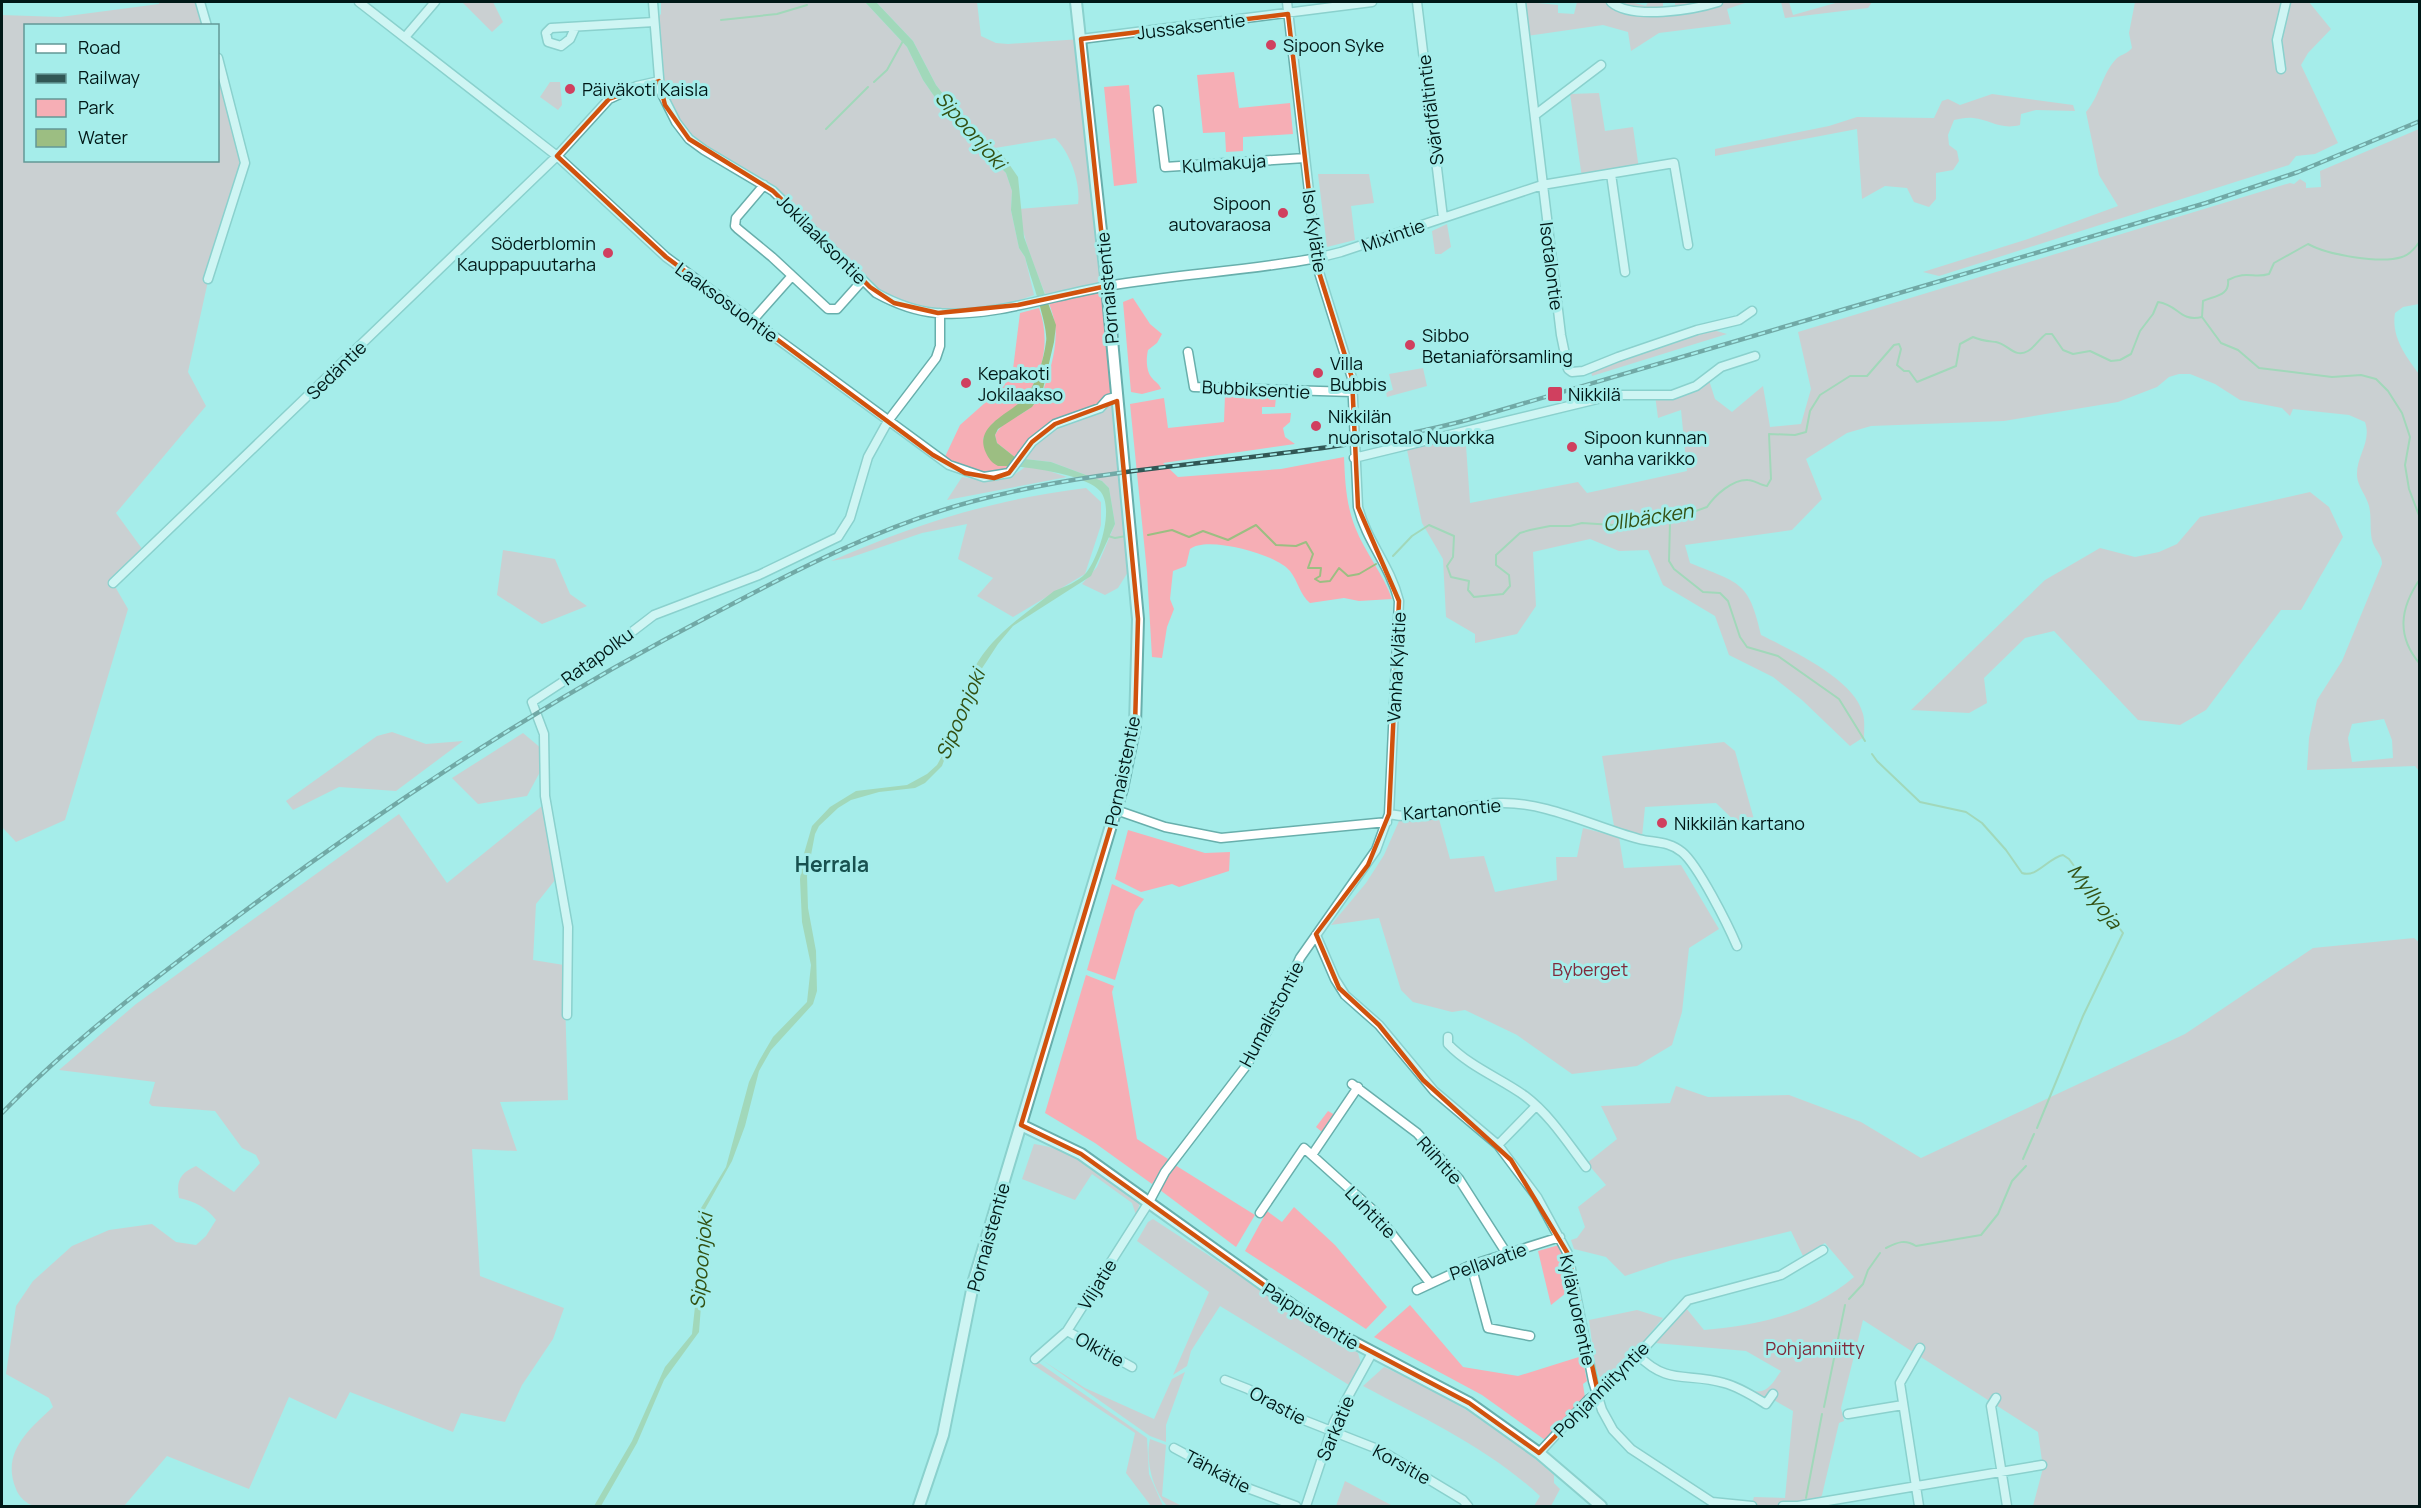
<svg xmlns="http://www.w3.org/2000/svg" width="2421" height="1508" font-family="Manrope,sans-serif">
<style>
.green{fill:#f6aeb5;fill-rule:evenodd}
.water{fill:#9cbe82}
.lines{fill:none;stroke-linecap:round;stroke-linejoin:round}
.stream{stroke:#9cbe82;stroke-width:2}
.minor-casing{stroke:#68afac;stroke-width:11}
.tertiary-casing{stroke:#68afac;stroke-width:14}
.minor{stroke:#fff;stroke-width:8}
.tertiary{stroke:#fff;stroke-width:10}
.rail-casing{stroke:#315755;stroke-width:4.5}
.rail{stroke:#a5edea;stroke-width:2;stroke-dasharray:7;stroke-linecap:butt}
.marked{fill:none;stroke:#d1520d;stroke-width:4.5;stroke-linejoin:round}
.poi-dot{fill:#d0405f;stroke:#a5edea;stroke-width:2}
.labels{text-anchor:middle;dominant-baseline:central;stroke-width:6;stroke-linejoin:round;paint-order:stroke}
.street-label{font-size:18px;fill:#001817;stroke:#a5edea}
.poi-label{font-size:18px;fill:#001817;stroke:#a5edea;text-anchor:start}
.park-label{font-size:18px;fill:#802a3b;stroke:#a5edea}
.water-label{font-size:20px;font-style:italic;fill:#335113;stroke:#a5edea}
.quarter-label{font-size:21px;font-weight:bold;fill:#18514f;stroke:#a5edea}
</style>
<rect width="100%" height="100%" fill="#a5edea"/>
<path class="green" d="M159,2H200L207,25L26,26V160H218V58L245,163L208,281L188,372L206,406L116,513L143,550L113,583L128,609L65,820L16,842L2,827V15L60,17L159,4Z
M462,2H493L503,22L492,32Z
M661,2H865L907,47L923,80L945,112L1006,173L1012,191L1011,210L1019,248L1025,257L1034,295L996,308L940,313L876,293L787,203L704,150L665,105L654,22L661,14Z
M876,2H977L981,36L996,43L1008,44L1081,39L1133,564L1118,588L1105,595L1082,584L1097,567L1115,524L1109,488L1102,481L1051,462L1016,458L997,443L995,435C1005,416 1032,416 1042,393C1050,374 1058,345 1055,325C1053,310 1045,294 1040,281C1031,258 1022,234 1019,209L1078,204C1081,183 1070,152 1055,138L995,148L968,125L954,108L936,85L913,41Z
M1527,2L1558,5V13L1574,14L1577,2H1630L1646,6L1648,2H1663V10L1675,9V2H1748L1727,9L1731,24L1659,33L1631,51L1628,32L1603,25L1527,36L1521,5Z
M1781,2H1789L1793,15L1839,2H1872L1868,8L1785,18Z
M2135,2H2309L2331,29L2308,53L2301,65L2338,143L2315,154L2296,156L2289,165L1939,276L1923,272L2028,239L2118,206L2099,175L2086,112C2100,96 2102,73 2117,58C2122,54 2127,54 2132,48L2129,33Z
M1234,72L1239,108L1290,103L1293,134L1243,137V151L1226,152L1225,132L1203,133L1197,75Z
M550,82H560L562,105L558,110L540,97Z
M1129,85L1137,183L1114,186L1104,87Z
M1599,93L1605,131L1633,127L1639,169L1582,178L1570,94Z
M1992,94L2073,105L2075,111L2036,110L2021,114L2020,125C2000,130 1991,120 1973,118C1967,117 1960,119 1954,120L1948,135L1949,145L1957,151L1959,161L1953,170L1936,173V199L1929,207L1914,202L1907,188L1885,186L1862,199L1857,129L1715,156V149L1829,126L1857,117L1934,118L1942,101L1948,99L1960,105Z
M2419,129V304L2403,307L2395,313C2391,337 2406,356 2419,374V771L2415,766L2307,770L2309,738L2317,700L2342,661L2382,564C2382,555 2376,551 2373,543C2369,533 2372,518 2369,506C2366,495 2358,487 2357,476C2356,456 2372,442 2365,422L2349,415L2293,409L2290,416L2282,408L2240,400L2215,384L2190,374H2179L2169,377L2157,387L2118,402L2004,421L1871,426L1847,433L1806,459L1822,499L1792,530L1685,545L1690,563C1738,583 1749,580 1761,635C1791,650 1855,679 1863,714C1865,721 1864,730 1864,737L1850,746L1802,700L1773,677L1729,655L1715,616L1663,585L1648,550L1619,551L1590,539L1533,552L1536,606L1517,634L1475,643V634L1446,617L1443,559L1422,523L1406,445L1465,431L1470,503L1578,482L1587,493L1687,471L1681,410L1658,418L1655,395H1672L1708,377L1715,399L1732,412L1763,386L1770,427L1801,424L1811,389L1798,332L2290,183L2294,184L2300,179L2306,183V188L2321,187L2320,171ZM2384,719L2392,740L2393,758L2352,762L2348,738L2352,724Z
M1318,174H1369L1374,203L1351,206L1355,240L1327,247Z
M1447,224L1451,247L1441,254H1435L1432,231Z
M1133,298L1150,324L1162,334L1157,343L1148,350C1146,359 1146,371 1152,378C1156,383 1159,383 1161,389L1142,394L1131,392L1123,302Z
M1039,308C1052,343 1042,386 1012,410C995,424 994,417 983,439L1013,466L994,478L943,461L960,425L1004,386L1013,369L1020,313Z
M1713,330L1727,334L1592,376L1591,371Z
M1423,368L1427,386L1387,397L1386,392L1393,390L1389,374Z
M1225,395L1276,397L1275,407H1262V414L1291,413L1290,422L1283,428L1285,437L1295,444L1163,463L1178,477L1281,469L1344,457C1345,481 1346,504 1355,527C1365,553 1383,573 1392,599L1359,601L1344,598L1310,603C1300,595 1298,581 1290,571C1277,554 1206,535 1190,549L1186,566L1173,571L1170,599L1174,609L1167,627L1162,658L1152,657L1147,572L1130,404L1164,398L1168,428L1224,422Z
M1025,467L1040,468L1067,477L947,500L962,477C989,482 1003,485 1025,467Z
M1086,488L1101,502V525L1085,574L1013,617L977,596L993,578L958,559L967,524L922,533L849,558L831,561C919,523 990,500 1086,488Z
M2310,492L2329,507L2343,537L2301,610H2281L2206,710L2180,725L2138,720L2054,631L2025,638L1984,678L1987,703L1969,713L1911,710L2045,580L2100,548L2135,557L2159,552L2177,544L2200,517Z
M503,550L555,559L570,594L587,606L542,624L497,595Z
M392,732L426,744L463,741L396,791L339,787L293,810L286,801L377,736Z
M523,733L542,749L540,772L527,796L478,804L452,778Z
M1724,742L1735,751L1755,823L1743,829L1716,803L1645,807L1642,837L1614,826L1602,756Z
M542,806L555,880L536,904L533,960L564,965L568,1100L500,1102L517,1151L472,1149L480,1276L564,1308L553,1339L522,1385L505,1422L461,1413L453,1432L350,1392L336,1419L289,1397L249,1489L167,1456L124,1506C104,1506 52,1508 35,1506C26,1504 19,1497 16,1489C1,1453 28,1430 53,1407L49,1398L6,1374L16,1306L33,1281L72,1246L109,1230L152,1224L176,1242L196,1245L206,1236L216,1220C206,1207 196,1202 179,1198C176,1181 180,1173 196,1166L234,1192L260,1163L256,1155L242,1148L215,1111L152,1106L149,1103L155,1082L59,1070L136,1004L399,814L447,883Z
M1439,819L1450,859L1484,856L1495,892L1557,880L1556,857H1577L1583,828L1619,837L1624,868L1681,865L1719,929L1689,948L1682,1012L1672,1045L1637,1066L1572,1074L1517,1035L1465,1010L1452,1012L1413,1002L1401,990L1379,918L1331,925L1366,883L1384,855L1399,821Z
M1128,830L1205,853L1230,852L1229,871L1179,887L1172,884L1141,892L1115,879Z
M1112,884L1144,899L1135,911L1115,980L1087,970Z
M2414,938L2419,942V1506H2033L2043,1468L2038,1432L1863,1320L1841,1408L1844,1421L1839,1423L1822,1495L1815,1506H1751L1754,1497L1785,1498L1793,1411L1772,1399L1758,1405L1751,1390C1767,1396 1773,1382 1781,1371L1746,1351L1655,1343L1686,1308L1704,1330C1758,1326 1812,1313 1854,1277L1825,1243L1803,1256L1791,1231L1672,1260L1625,1276L1606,1257L1574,1249L1571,1240L1577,1238L1585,1227L1578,1207L1606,1185L1587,1163L1617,1139L1601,1106L1670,1103L1676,1086L1708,1097L1789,1095L1861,1122L1921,1158L2185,1034L2313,948Z
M1086,975L1114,986L1112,992L1137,1139L1168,1159L1152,1184L1095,1143L1045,1113Z
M1328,1111L1335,1115L1322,1132L1316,1127Z
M1034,1144C1075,1149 1108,1179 1140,1203L1136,1215L1132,1203L1092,1174L1075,1200L1022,1179Z
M1175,1165L1255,1215L1236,1247L1160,1190Z
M1294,1207L1335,1245L1387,1307L1366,1329L1245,1251L1267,1211L1282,1222Z
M1153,1219L1358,1353L1361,1364L1349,1385L1220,1306L1191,1351L1187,1366L1173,1375L1209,1292L1137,1241L1148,1222Z
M1559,1245L1564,1255L1571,1289L1551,1305L1538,1251Z
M1410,1305L1463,1367L1518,1376L1582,1356L1587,1381L1583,1384L1585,1398L1545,1440L1482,1395L1374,1337Z
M1637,1310L1663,1318L1614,1377L1601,1381L1595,1365L1589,1320Z
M1035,1360L1147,1438L1149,1474L1163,1506H1151L1126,1473L1135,1433L1032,1364Z
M1042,1360L1085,1388L1154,1419L1172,1379L1185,1372L1166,1425V1442L1150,1436Z
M1384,1367C1447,1395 1503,1429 1554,1475V1483L1560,1489L1551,1506H1534L1540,1496C1488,1448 1425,1419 1363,1386Z
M1150,1439L1166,1445L1162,1496L1182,1506H1167C1153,1490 1145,1461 1150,1439Z
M1345,1481L1393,1506H1336Z"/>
<path class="water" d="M865,2H876L913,41L936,85L954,108L968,125L1002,154L1018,177L1024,237L1056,325L1054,342L1042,393L1032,407L998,429L995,435L997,443L1016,458L1051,462L1102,481L1109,488L1115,524L1091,576L1013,626L998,644L973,682L942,766L925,783L915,788L879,792L851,800L838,808L819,826L815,834L807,876L808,908L816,951L817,991L813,1004L771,1050L759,1071L745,1126L732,1161L704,1211L702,1221L705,1254L699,1332L664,1380L637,1443L601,1506H594L632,1441L665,1367L692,1334L698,1279V1213L726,1167L749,1082L759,1061L773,1037L807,1002L811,965L802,922L800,879L803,857L812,826L830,807L856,791L907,785L927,774L937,765C952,741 956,709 967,683C986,638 1018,620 1054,591C1064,587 1078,582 1086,573C1099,557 1115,508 1100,491C1085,474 1020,465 998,466C992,463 989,459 986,453C972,424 1014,413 1027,395C1037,381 1044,359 1046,342C1049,327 1030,277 1025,257L1019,248L1011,210L1012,191L1006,173L945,112L923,80L907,47Z"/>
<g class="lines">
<path class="stream" d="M721,20L777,14L807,5
M874,82L887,70L903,41
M826,129L868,87
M2202,317L2221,343L2238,350L2259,368L2332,377L2361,375L2376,379L2388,391L2402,413L2410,437L2405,465L2409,489L2420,518
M1658,518L1670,522L1669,561L1674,569L1703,592L1720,593L1728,601L1740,637L1747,647L1778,656L1839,699L1865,741
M1148,535L1172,530L1189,537L1203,531L1228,540L1256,525L1276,545L1296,546L1306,542L1313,554L1308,568H1321L1320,576L1315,579L1320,582L1330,581L1339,568L1348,576L1359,574L1376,564
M1108,536L1115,538L1126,536
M1393,556L1412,536L1429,525L1454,536L1453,557L1447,566L1451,577L1469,581L1468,590L1474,597L1503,594L1510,586L1509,575L1496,565V555L1520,533L1530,530L1550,526H1570L1582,523L1613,525L1667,516L1682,508L1693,512L1707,507C1715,495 1733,479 1748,480C1754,480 1760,485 1767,486L1771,479L1769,434L1795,435L1806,432L1810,411L1820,395L1850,376H1867L1894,345L1899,344L1901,349L1897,365L1904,371H1909L1917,382L1956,366L1960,344L1973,337C1982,341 1987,341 1996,342C2008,344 2015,359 2028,351C2035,347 2039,339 2046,334H2052L2063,350L2073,354L2090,351L2111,361L2120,360L2131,354L2140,331L2153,314L2158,302C2179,305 2179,322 2202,317L2203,301C2214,296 2230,296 2228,280C2247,270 2254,279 2269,274L2274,263L2308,244C2328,255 2380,264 2402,257C2409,255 2416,247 2420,241
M2420,579C2400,608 2396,636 2420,664
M2420,687V694
M1872,754L1877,761L1920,802L1966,812L1982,823L2006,850L2022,873C2037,878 2048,858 2063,855L2069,859L2123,933L2083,1016L2037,1128
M2023,1159L2034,1134
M1886,1248C1898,1242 1905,1239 1916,1246L1981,1235L1998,1214L2012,1181L2026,1166
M1849,1299L1863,1284L1868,1270L1880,1253
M1824,1407L1845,1305
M1806,1498L1822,1414"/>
<defs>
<path id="minor" d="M200,2L207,26
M359,2L557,156L666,257L949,465L984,477L1009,473L1032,442L1055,424L1100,408L1108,399L1116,397
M653,2L660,90L676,122L689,139L704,150L773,191L876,293C896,304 914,311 936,313C991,318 1054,295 1108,286C1177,274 1248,271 1317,258L1341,252L1542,185L1674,163L1688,245
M1417,2L1443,218
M1521,2L1561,335L1568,369L1572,372L1583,371L1618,357L1697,330L1739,320L1752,311
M1611,2C1631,20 1693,10 1718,2
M575,28L570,39L561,46L548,42L546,33L551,28L654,22
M406,36L435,2
M1081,39L1372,2
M2281,69L2277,40L2286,2
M1158,110L1165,167L1305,158
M1535,115L1601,65
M1611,174L1625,272
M764,185L736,218L735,226L738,229L772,257L828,309H837L862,281
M208,279L245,163L218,58
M753,320L791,277
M1188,352L1194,387L1353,392
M1354,458L1614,395H1672L1696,386L1721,367L1755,356
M113,583L557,156L609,99L637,86L659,81
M1116,810L1165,827L1221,838L1387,822
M1389,814C1426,822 1461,805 1498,803C1545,801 1594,827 1639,839C1654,843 1669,841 1682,852C1698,865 1728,925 1737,946
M1316,935L1335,979L1345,995L1379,1025L1434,1091L1498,1145L1537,1197L1568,1254L1593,1381L1602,1410L1613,1430L1631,1449L1712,1502L1752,1506
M567,1015L568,927L545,796L544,734L532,702L590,664L654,615L759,575L838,537L850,518L868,457L888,421L936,358L940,346V313
M1448,1037V1044C1470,1067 1500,1078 1525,1096C1550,1115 1567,1142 1586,1167
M1352,1084L1417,1133L1459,1179L1507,1254
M1498,1145L1536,1106
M1312,1155L1358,1087
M1260,1213L1304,1148L1374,1211L1430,1283
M1471,1265L1488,1328L1530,1336
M1417,1290L1471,1265L1560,1237
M1067,1331L1132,1367
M1638,1355C1668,1386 1688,1372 1724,1383C1739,1387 1753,1396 1766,1404L1773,1394
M1035,1359L1067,1331L1149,1202L1165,1172L1246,1066L1267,1031L1300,958L1376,850L1389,814L1399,601C1390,565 1367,542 1358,507L1352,378L1318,269L1287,2
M1225,1380L1248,1389L1301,1419L1380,1450L1463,1500L1468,1506
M1996,1398L1991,1406L2007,1506
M1848,1414L1903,1405
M1174,1448L1250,1489L1296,1506
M1539,1453L1588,1400L1616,1379L1688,1300L1781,1275L1823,1250
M1306,1506L1334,1422L1372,1353
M1783,1506H1798L2042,1465
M1919,1506L1900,1383L1920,1348"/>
<path id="tertiary" d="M1021,1125L1081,1154L1317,1323L1469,1403L1539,1453L1601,1506
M919,1506L943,1435L974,1280L1122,789L1135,725L1138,619L1107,286L1076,2"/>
</defs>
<use href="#minor" class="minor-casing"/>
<use href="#tertiary" class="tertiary-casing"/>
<use href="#minor" class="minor"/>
<use href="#tertiary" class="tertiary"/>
<defs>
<path id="rail" d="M2,1113C74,1039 155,978 238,916C389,803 547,700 715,613C798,569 883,525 974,501C1135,458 1306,463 1467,420L2206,203L2298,172L2420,121"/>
</defs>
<use href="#rail" class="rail-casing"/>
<use href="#rail" class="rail"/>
</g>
<path d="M0 0H2421V1508H0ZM1288,14L1318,269L1352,378L1358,507L1399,601L1389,814L1368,865L1316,934L1339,988L1379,1025L1423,1080L1511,1160L1568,1254L1598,1393L1539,1453L1469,1403L1317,1323L1081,1154L1021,1125L1122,789L1135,725L1138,619L1117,401L1055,424L1032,442L1009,473L994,478L965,473L933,455L666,257L557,156L609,99L659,81L665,105L689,139L773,191L870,287L894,303L938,313L1018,305L1107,286L1081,39Z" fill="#a5edea" fill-opacity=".55" fill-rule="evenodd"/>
<path class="marked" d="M1288,14L1318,269L1352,378L1358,507L1399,601L1389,814L1368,865L1316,934L1339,988L1379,1025L1423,1080L1511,1160L1568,1254L1598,1393L1539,1453L1469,1403L1317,1323L1081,1154L1021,1125L1122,789L1135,725L1138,619L1117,401L1055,424L1032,442L1009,473L994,478L965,473L933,455L666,257L557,156L609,99L659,81L665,105L689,139L773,191L870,287L894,303L938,313L1018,305L1107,286L1081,39Z"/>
<g class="poi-dot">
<circle cx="1271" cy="45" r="6"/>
<circle cx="570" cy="89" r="6"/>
<circle cx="1283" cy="213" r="6"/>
<circle cx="608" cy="253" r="6"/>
<circle cx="1410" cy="345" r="6"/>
<circle cx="1318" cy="373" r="6"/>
<circle cx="966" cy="383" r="6"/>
<rect x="1547" y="386" width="16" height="16" rx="3"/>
<circle cx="1316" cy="426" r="6"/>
<circle cx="1572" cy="447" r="6"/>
<circle cx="1662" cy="823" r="6"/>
</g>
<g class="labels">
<g class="street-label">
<text transform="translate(1191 26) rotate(-7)">Jussaksentie</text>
<text transform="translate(1430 110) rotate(-97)">Svärdfältintie</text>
<text transform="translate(1224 163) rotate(-4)">Kulmakuja</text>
<text transform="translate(1315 231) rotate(82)">Iso Kylätie</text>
<text transform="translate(1393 235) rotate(-19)">Mixintie</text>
<text transform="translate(822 239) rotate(45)">Jokilaaksontie</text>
<text transform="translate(1552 266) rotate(83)">Isotalontie</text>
<text transform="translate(1107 288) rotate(-95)">Pornaistentie</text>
<text transform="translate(727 302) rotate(36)">Laaksosuontie</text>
<text transform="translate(336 370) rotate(-44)">Sedäntie</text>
<text transform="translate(1256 389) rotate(3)">Bubbiksentie</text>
<text transform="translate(597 656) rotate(-36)">Ratapolku</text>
<text transform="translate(1396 667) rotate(-87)">Vanha Kylätie</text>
<text transform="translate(1122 771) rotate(-78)">Pornaistentie</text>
<text transform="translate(1452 809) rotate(-5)">Kartanontie</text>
<text transform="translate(1271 1014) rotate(-62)">Humalistontie</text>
<text transform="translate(1440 1160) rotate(48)">Riihitie</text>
<text transform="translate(1371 1212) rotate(46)">Luhtitie</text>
<text transform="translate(988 1237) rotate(-74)">Pornaistentie</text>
<text transform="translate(1488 1261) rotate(-19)">Pellavatie</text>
<text transform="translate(1097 1284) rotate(-58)">Viljatie</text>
<text transform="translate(1578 1310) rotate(78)">Kylävuorentie</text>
<text transform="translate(1311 1316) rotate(32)">Paippistentie</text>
<text transform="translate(1100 1349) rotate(29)">Olkitie</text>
<text transform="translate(1601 1389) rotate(-45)">Pohjanniityntie</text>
<text transform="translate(1278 1405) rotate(28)">Orastie</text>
<text transform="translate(1335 1428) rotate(-67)">Sarkatie</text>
<text transform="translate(1402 1464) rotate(29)">Korsitie</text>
<text transform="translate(1218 1471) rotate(28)">Tähkätie</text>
</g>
<g class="poi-label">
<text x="1283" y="45">Sipoon Syke</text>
<text x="582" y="89">Päiväkoti Kaisla</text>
<text x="1271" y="203" text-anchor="end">Sipoon<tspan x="1271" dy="21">autovaraosa</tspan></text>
<text x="596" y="243" text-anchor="end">Söderblomin<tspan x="596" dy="21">Kauppapuutarha</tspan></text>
<text x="1422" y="335">Sibbo<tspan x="1422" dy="21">Betaniaförsamling</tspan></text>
<text x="1330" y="363">Villa<tspan x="1330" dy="21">Bubbis</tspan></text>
<text x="978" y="373">Kepakoti<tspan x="978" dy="21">Jokilaakso</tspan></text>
<text x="1568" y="394">Nikkilä</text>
<text x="1328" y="416">Nikkilän<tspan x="1328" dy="21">nuorisotalo Nuorkka</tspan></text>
<text x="1584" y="437">Sipoon kunnan<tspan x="1584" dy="21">vanha varikko</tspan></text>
<text x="1674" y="823">Nikkilän kartano</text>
</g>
<g class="park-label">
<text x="1590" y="969">Byberget</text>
<text x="1815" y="1348">Pohjanniitty</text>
</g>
<g class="water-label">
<text transform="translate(971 130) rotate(49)">Sipoonjoki</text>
<text transform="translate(1648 517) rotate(-9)">Ollbäcken</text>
<text transform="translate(960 714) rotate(-67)">Sipoonjoki</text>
<text transform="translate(2095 896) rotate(53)">Myllyoja</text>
<text transform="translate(701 1261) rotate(-85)">Sipoonjoki</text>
</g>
<g class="quarter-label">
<text x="832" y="864">Herrala</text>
</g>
</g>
<rect width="2421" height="1508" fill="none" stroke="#001817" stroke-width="6"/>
<rect x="24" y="24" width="195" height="138" fill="#a5edea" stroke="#639896" stroke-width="1.5"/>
<rect x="36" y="44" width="30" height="9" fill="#ffffff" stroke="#639896" stroke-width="1.5"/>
<text x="78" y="54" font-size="18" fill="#001817">Road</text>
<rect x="36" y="74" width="30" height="9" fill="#315755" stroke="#639896" stroke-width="1.5"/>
<text x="78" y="84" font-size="18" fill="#001817">Railway</text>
<rect x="36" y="99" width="30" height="18" fill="#f6aeb5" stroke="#639896" stroke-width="1.5"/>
<text x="78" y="114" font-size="18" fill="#001817">Park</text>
<rect x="36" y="129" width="30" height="18" fill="#9cbe82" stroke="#639896" stroke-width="1.5"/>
<text x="78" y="144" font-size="18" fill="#001817">Water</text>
</svg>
